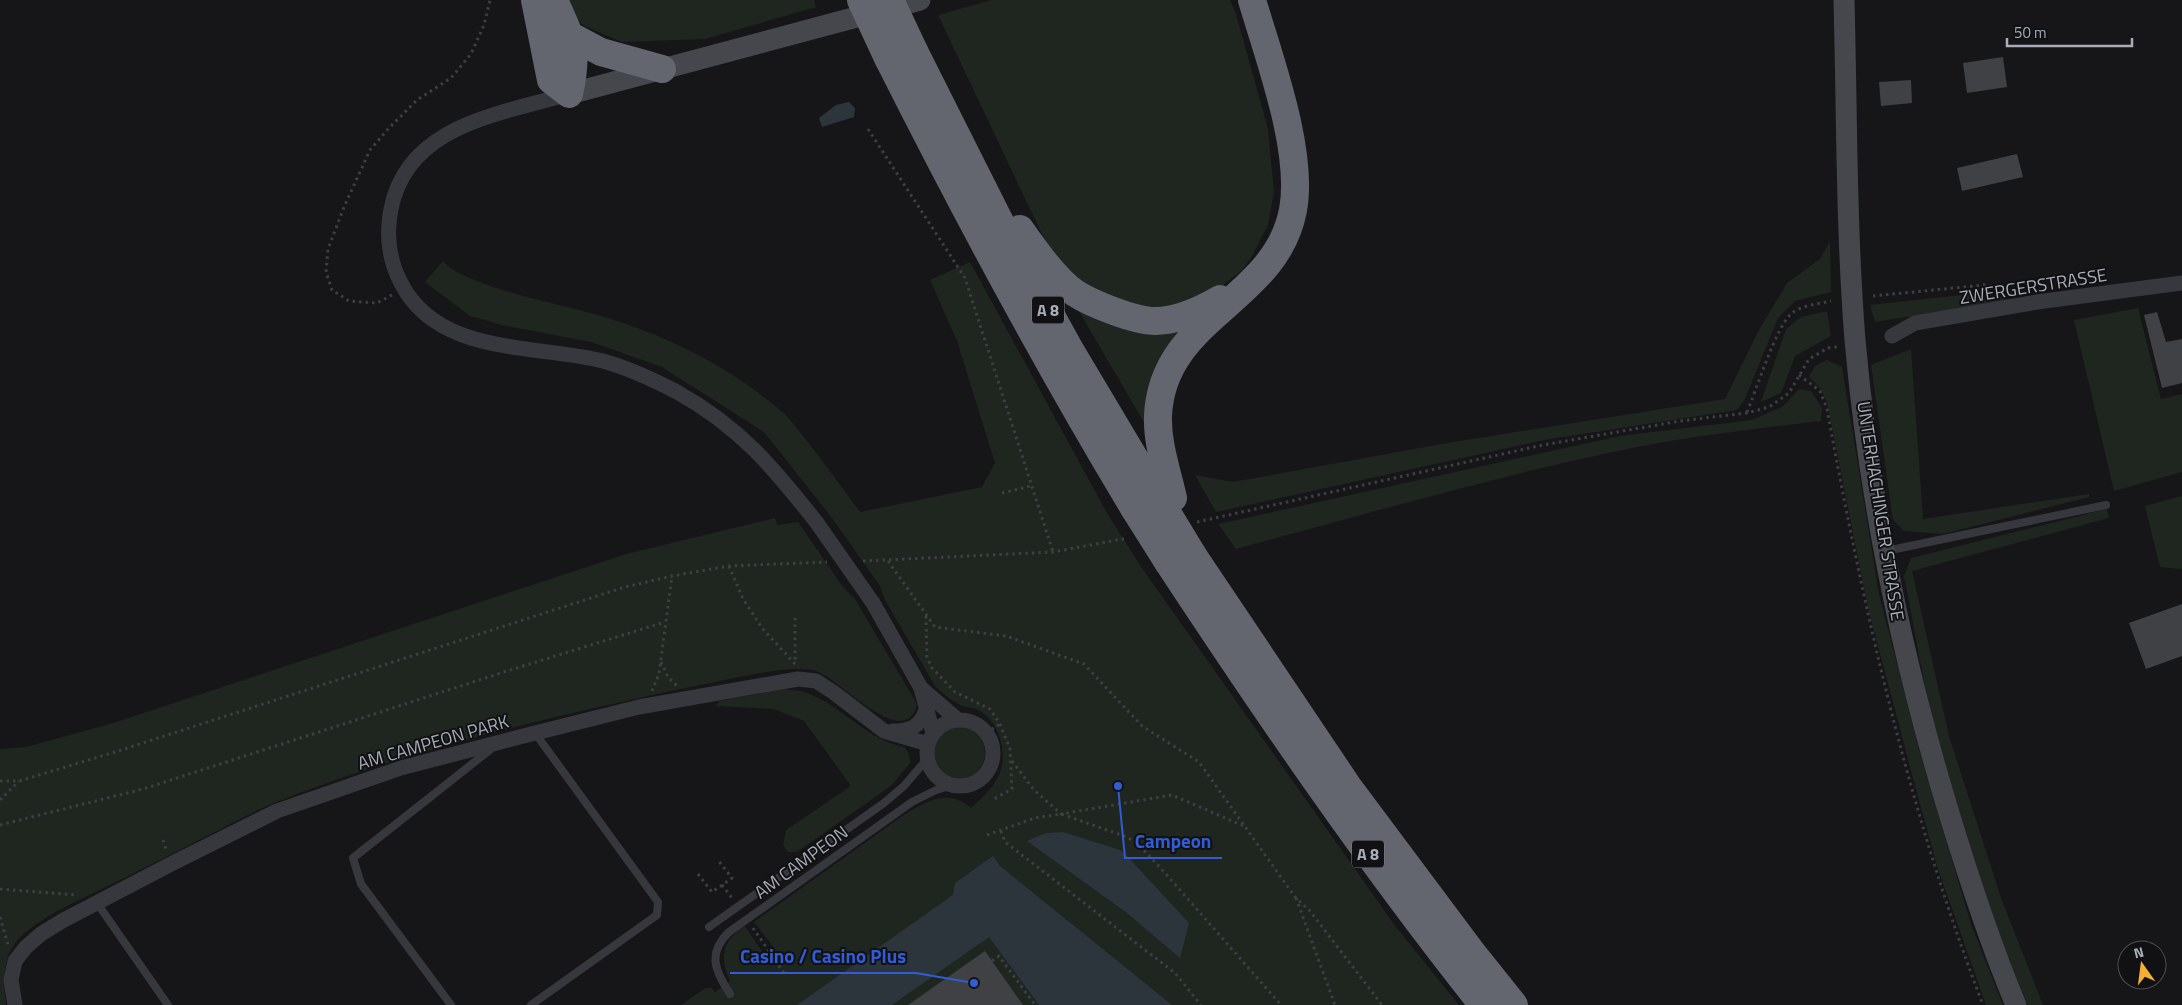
<svg xmlns="http://www.w3.org/2000/svg" width="2182" height="1005" font-family="'Titillium Web',sans-serif">
<style>
.green{fill:#1e261f}
.water{fill:#2c353c}
.building{fill:#404145}
.lines{fill:none;stroke-linecap:round;stroke-linejoin:round}
.path{stroke:#3d3f44;stroke-width:3;stroke-dasharray:2.5 4;stroke-linecap:butt}
.service{stroke:#37383d;stroke-width:8}
.minor{stroke:#37383d;stroke-width:15}
.secondary{stroke:#45474d;stroke-width:21}
.motorway{stroke:#63666e;stroke-width:28}
.minor-bridge{stroke:#37383d;stroke-width:15}
.motorway-bridge{stroke:#63666e;stroke-width:28}
.labels{text-anchor:middle;dominant-baseline:central;stroke-width:4;stroke-linejoin:round;paint-order:stroke}
.shield{fill:#111113;stroke:#7b7e86;stroke-width:1}
.shield-label{font-size:16px;font-weight:bold;fill:#a8adb8}
.street-label{font-size:18px;fill:#a8adb8;stroke:#111113}
.leader{fill:none;stroke:#325cd3;stroke-width:2}
.callout-dot{fill:#325cd3;stroke:#111113;stroke-width:2}
.callout-label{font-size:19px;text-anchor:middle;font-weight:bold;fill:#325cd3;stroke:#111113;stroke-width:4;stroke-linejoin:round;paint-order:stroke}
</style>
<rect width="100%" height="100%" fill="#161618"/>
<path class="green" d="M568,0H814L816,7L705,39L622,42L584,26L574,16Z
M992,0H1230L1236,14L1268,129L1274,192L1268,225L1251,258L1242,270L1222,286L1190,302L1160,310L1133,305L1084,284L1063,266L1049,249L938,15Z
M1830,241L1831,292L1795,301L1778,318L1745,399L1737,410L1544,440L1216,512L1195,475L1233,482L1447,443L1725,399L1760,328L1787,283L1820,259Z
M443,261C465,288 577,307 614,320C674,339 732,369 780,410C789,417 796,428 803,436C823,461 841,486 860,512L982,487L995,463L957,341L930,280L970,262L1108,515L1142,568L1396,927L1459,1005H681L704,989L711,987L715,992L730,981C719,958 722,940 745,926L765,956L775,949L754,922L905,814C927,801 948,788 971,808C992,789 1008,774 1001,743C999,732 993,721 984,714C978,708 971,708 963,706C952,702 943,694 935,686L885,600L880,586L832,518L764,432L662,367L591,342L502,325L470,316L425,282Z
M1980,293L2012,300L1875,322L1870,305Z
M1077,308L1188,325L1145,424Z
M2138,308L2161,399L2182,394V472L2114,491L2074,320Z
M1827,311L1831,336L1795,356L1781,393L1761,402L1786,329L1801,317Z
M1911,349L1923,519L2089,494V497L1943,534L1904,531L1893,520L1871,365Z
M1827,360L1842,367L1879,594L1919,749L1971,924L2003,1005H1986L1938,869L1917,793L1868,608L1827,402L1820,388L1809,377L1815,366Z
M1799,389L1811,391L1822,408L1821,421C1753,429 1685,437 1618,451C1489,478 1363,515 1236,549L1218,524L1620,436L1752,420L1782,407Z
M2182,496V569L2160,567L2145,506Z
M2107,509L2109,518L1912,571L1949,736L2001,898L2043,1005H2028C1991,921 1961,832 1938,743C1924,688 1915,632 1904,576L1911,558Z
M775,518L777,525L798,522L843,587L855,599L917,704C905,754 839,678 816,671C791,664 736,678 710,683C565,713 417,747 279,801C253,811 228,826 203,838C155,863 106,887 57,911C12,939 0,948 6,1005H0V749L26,747L110,724L626,554Z
M784,689C791,690 800,690 807,693C843,706 866,740 905,747L909,754L910,763L892,785L797,852H788L783,845L786,830L851,786L804,721L774,709L716,706L719,701Z
M933 753a26 26 0 1 1 52 0a26 26 0 1 1-52 0Z"/>
<path class="water" d="M849,102L855,108L854,117L822,127L819,118L836,105Z
M1063,832L1120,850L1127,856L1189,923L1180,958L1127,913L1027,841L1046,833Z
M993,856L1000,866L1172,1005H1039L989,937L892,1005H797L953,895L955,883Z"/>
<path class="building" d="M2003,57L2007,87L1967,93L1963,63Z
M1911,80L1912,103L1881,106L1879,82Z
M2017,154L2023,177L1962,191L1957,168Z
M2157,312L2166,342L2182,339V383L2162,388L2144,315Z
M2182,604V656L2146,669L2129,623Z
M985,951L1023,1005H908Z"/>
<g class="lines">
<path class="path" d="M868,129L965,278L1053,552
M392,295L377,303L349,301L332,290L326,272L328,249L344,207L370,150L388,129L417,100L451,78L471,54L484,25L490,0
M1873,296L1984,285L2009,290
M1799,375L1820,391L1827,409C1864,612 1909,812 1983,1005
M1747,412C1756,391 1776,327 1791,314C1801,305 1818,304 1831,301
M1002,493L1031,486
M1197,522L1543,445L1680,421L1747,413L1769,407L1789,393L1809,359L1828,348L1837,347
M863,561L1053,552L1128,538
M888,561L935,627L1006,636L1084,664L1142,726L1199,762L1295,897L1310,911L1382,1005
M729,566L743,599L762,628L795,664
M926,616L927,657L932,668L955,692L990,709L1000,724L1010,749L1012,789L994,799
M795,618V662
M661,662L668,677L677,686
M652,691L659,674L672,576
M986,733L1000,724
M1012,761L1034,790L1061,814L1172,795L1246,827
M0,781H19L115,752L625,587L672,576L729,566L827,562
M0,800L19,781
M0,825L143,789L507,671L665,622
M1001,831L1005,842L1175,973L1201,1005
M987,835L1035,818L1061,814L1127,837L1138,844L1165,873L1281,1005
M163,840L166,849
M698,874L712,892L732,878L718,860
M722,885L732,898
M0,889L78,895
M1296,898L1335,1005
M0,917L8,945
M753,928L786,976
M992,961L999,956L1035,1005"/>
<path class="service" d="M1886,551L2106,505
M97,903L168,1005
M709,927L884,803L904,786L927,759
M730,994C715,971 707,953 729,932L912,802L936,790L953,785
M451,1005L361,884L353,858L491,749
M531,1005L657,915L658,902L535,733"/>
<path class="minor" d="M569,94C500,114 407,125 391,209C386,234 389,260 401,283C438,356 535,344 603,361C628,368 654,380 677,392C740,427 774,468 817,523
M1892,336L1915,323L2037,302L2182,283
M873,603L921,688L933,733
M921,688L958,720
M927 753a33 33 0 1 1 66 0a33 33 0 1 1-66 0Z
M893,731C910,731 920,727 926,710
M15,1005L11,980L15,961L26,947L41,934L62,921L171,864L277,811L401,768L535,733L639,707L798,679L816,681L833,692L884,731L928,744"/>
<path class="secondary" d="M1844,0C1847,113 1846,227 1855,340C1869,499 1902,658 1948,810C1968,876 1989,941 2016,1005
M569,94L920,0"/>
<path class="motorway" d="M535,0L551,80L569,94C579,49 572,41 554,0
M571,36L601,52L662,69
M914,51L1004,230L1070,350L1160,501
M888,58C965,211 1046,362 1134,508
M1020,229C1034,249 1055,279 1075,293C1092,304 1135,321 1155,321C1178,321 1201,310 1220,299
M1173,498C1167,471 1157,444 1158,416C1162,316 1276,302 1293,210C1304,151 1269,58 1252,0
M1194,557L1349,788L1470,950L1514,1005
M1168,562C1268,714 1370,863 1483,1005"/>
<path class="minor-bridge" d="M817,523L873,603"/>
<path class="motorway-bridge" d="M861,0L888,58
M890,0L914,51
M1160,501L1194,557
M1134,508L1168,562"/>
</g>
<g class="labels">
<g class="shield">
<rect x="1032" y="296.5" width="32" height="27" rx="4"/>
<rect x="1352" y="840.5" width="32" height="27" rx="4"/>
</g>
<g class="shield-label">
<text x="1048" y="310">A 8</text>
<text x="1368" y="854">A 8</text>
</g>
<g class="street-label">
<text transform="translate(2033 286) rotate(-9)">ZWERGERSTRASSE</text>
<text transform="translate(1881 511) rotate(81)">UNTERHACHINGER STRASSE</text>
<text transform="translate(433 742) rotate(-16)">AM CAMPEON PARK</text>
<text transform="translate(801 862) rotate(-36)">AM CAMPEON</text>
</g>
</g>
<path class="leader" d="M1118 786L1125 858H1222M974 983L916 973H730"/>
<g class="callout-dot">
<circle cx="1118" cy="786" r="5"/>
<circle cx="974" cy="983" r="5"/>
</g>
<g class="callout-label">
<text x="1173" y="848">Campeon</text>
<text x="823" y="963">Casino / Casino Plus</text>
</g>
<g transform="translate(2142 965) rotate(346)"><circle r="24" fill="#111113" stroke="#4d4f55"/>
<path d="M0-4L9 19L0 12L-9 19Z" fill="#f2b134"/>
<text y="-8" font-size="14" font-weight="bold" text-anchor="middle" fill="#a8adb8">N</text>
</g>
<path d="M2007 38v8h125v-8" fill="none" stroke="#a8adb8" stroke-width="2.5"/>
<text x="2014" y="38" font-size="15" fill="#a8adb8" stroke="#111113" stroke-width="4" paint-order="stroke">50 m</text>
</svg>
